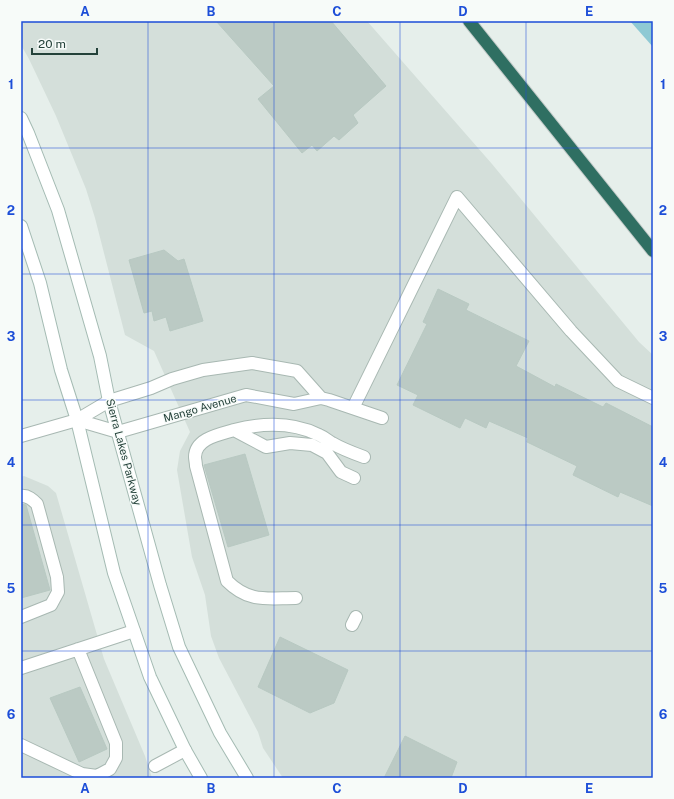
<svg xmlns="http://www.w3.org/2000/svg" width="674" height="799" font-family="'Public Sans',sans-serif">
<style>
.built{fill:#d4dfda}
.water{fill:#8ec9d4}
.building{fill:#bbcac4;stroke:#b8c9c2}
.lines{fill:none;stroke-linecap:round;stroke-linejoin:round}
.lane-casing{stroke:#a8b8b2;stroke-width:14}
.street-casing{stroke:#a8b8b2;stroke-width:14}
.secondary-casing{stroke:#a4bbb3;stroke-width:14}
.highway-casing{stroke:#c2cac8;stroke-width:14}
.lane{stroke:#fff;stroke-width:12}
.street{stroke:#fff;stroke-width:12}
.secondary{stroke:#fff;stroke-width:12}
.highway{stroke:#2f6f62;stroke-width:12}
.grid{fill:none;stroke:#1d4ed8;stroke-width:1;stroke-opacity:0.55}
.labels{text-anchor:middle;dominant-baseline:central;stroke-width:3;stroke-linejoin:round;paint-order:stroke}
.street-label{font-size:11px;fill:#24423a;stroke:#f7fbf9}
.neatline{fill:none;stroke:#1d4ed8;stroke-width:1.5}
.grid-label{font-size:13px;text-anchor:middle;font-weight:bold;fill:#1d4ed8}
</style>
<rect width="100%" height="100%" fill="#e6efeb"/>
<path class="built" d="M21,21H367L492,164L639,342L653,355V778H283L263,748L258,732L219,658L211,636L205,595L192,557L177,470L180,451L190,432L154,351L125,335L95,218L86,189L56,116L29,59L21,45Z
M24,476L48,486L56,493L104,659L145,756L152,778H21V477Z"/>
<path class="water" d="M630,21H653V47Z"/>
<path class="building" d="M216,21H331L386,86L353,115L358,123L339,140L334,136L317,151L312,145L302,153L258,99L274,86Z
M164,250L178,261L184,259L203,321L170,331L166,317L154,321L152,311L144,313L129,260Z
M438,289L469,304L466,310L529,341L516,366L555,387L556,384L603,407L606,403L653,427V506L620,492L618,497L573,475L577,466L527,442L528,438L489,421L486,428L465,418L460,428L413,405L418,395L397,385L427,324L423,322Z
M245,454L269,535L228,547L204,465Z
M21,504L26,505L50,590L21,598Z
M280,637L348,670L334,703L310,713L258,687Z
M80,687L107,749L79,762L50,698Z
M405,736L457,762L451,778H384Z"/>
<g class="lines">
<defs>
<path id="lane" d="M353,408L457,197L571,331L618,381L653,398
M77,420L118,432L246,395L294,404L321,398L329,400L382,418
M77,420L109,401L151,388L172,379L203,370L252,363L297,371L321,398
M234,430C262,423 293,422 319,435C324,437 328,441 332,443C342,449 353,453 364,457
M21,496C28,495 33,500 37,504L57,577L58,592L51,605L21,617
M296,598C267,598 249,603 227,581L196,466C196,463 195,459 195,457C195,438 221,434 234,430L266,447L290,443L312,445L327,453L341,472L354,478
M352,625L356,617
M21,668L134,631
M21,745L82,774L97,776L110,769L116,758V743L78,649
M155,766L185,750"/>
<path id="street" d="M21,436L77,420"/>
<path id="secondary" d="M21,118L28,133L58,210L100,356L109,401L160,585L179,647L220,733L247,778
M21,226L40,283L61,370L77,420L114,573L150,677L185,750L201,778"/>
<path id="highway" d="M469,21L653,251"/>
</defs>
<use href="#lane" class="lane-casing"/>
<use href="#street" class="street-casing"/>
<use href="#secondary" class="secondary-casing"/>
<use href="#highway" class="highway-casing"/>
<use href="#lane" class="lane"/>
<use href="#street" class="street"/>
<use href="#secondary" class="secondary"/>
<use href="#highway" class="highway"/>
</g>
<path class="grid" d="M148,21V778M274,21V778M400,21V778M526,21V778M21,148H653M21,274H653M21,400H653M21,525H653M21,651H653"/>
<g class="labels">
<g class="street-label">
<text transform="translate(200 408) rotate(-16)">Mango Avenue</text>
<text transform="translate(124 452) rotate(75)">Sierra Lakes Parkway</text>
</g>
</g>
<rect width="674" height="799" fill="none" stroke="#f7fbf9" stroke-width="44"/>
<path d="M32 48v6h65v-6" fill="none" stroke="#24423a" stroke-width="2"/>
<text x="38" y="48" font-size="12" fill="#24423a" stroke="#f7fbf9" stroke-width="3" paint-order="stroke">20 m</text>
<rect x="22" y="22" width="630" height="755" class="neatline"/>
<g class="grid-label">
<text x="85" y="16">A</text>
<text x="211" y="16">B</text>
<text x="337" y="16">C</text>
<text x="463" y="16">D</text>
<text x="589" y="16">E</text>
<text x="11" y="89">1</text>
<text x="663" y="89">1</text>
<text x="11" y="215">2</text>
<text x="663" y="215">2</text>
<text x="11" y="341">3</text>
<text x="663" y="341">3</text>
<text x="11" y="467">4</text>
<text x="663" y="467">4</text>
<text x="11" y="593">5</text>
<text x="663" y="593">5</text>
<text x="11" y="719">6</text>
<text x="663" y="719">6</text>
<text x="85" y="793">A</text>
<text x="211" y="793">B</text>
<text x="337" y="793">C</text>
<text x="463" y="793">D</text>
<text x="589" y="793">E</text>
</g>
</svg>
